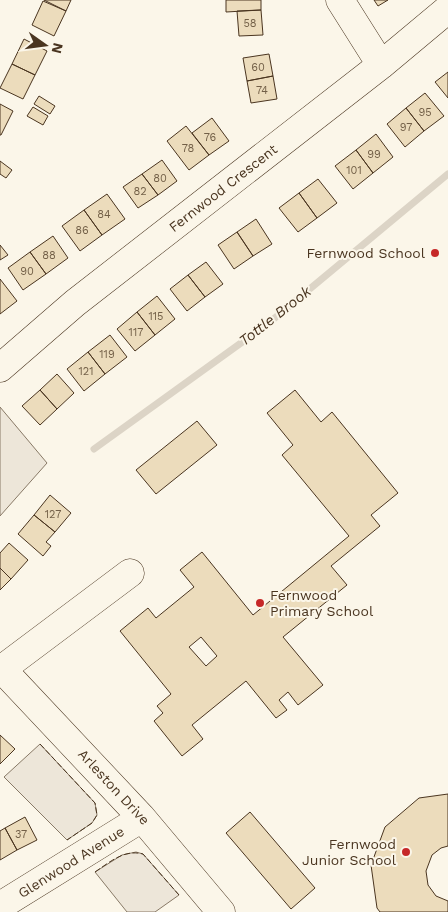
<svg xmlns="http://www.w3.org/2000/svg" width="448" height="912" font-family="'Work Sans',sans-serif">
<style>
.green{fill:#ede6d9;stroke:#887966}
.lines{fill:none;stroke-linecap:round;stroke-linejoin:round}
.stream{stroke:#dcd4c6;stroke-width:7}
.building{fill:#ecdcbc;stroke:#4a3520;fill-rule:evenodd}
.minor-casing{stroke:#4a3520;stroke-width:29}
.minor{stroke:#fbf6e9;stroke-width:28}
.fence{stroke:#4a3520;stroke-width:1;stroke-dasharray:6 2.5;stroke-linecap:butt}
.poi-dot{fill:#c62828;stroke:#fbf6e9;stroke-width:2}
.labels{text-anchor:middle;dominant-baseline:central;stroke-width:4;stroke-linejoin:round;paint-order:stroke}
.number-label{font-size:11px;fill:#725f47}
.street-label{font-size:14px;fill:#4a3520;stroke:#fbf6e9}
.poi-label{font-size:14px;fill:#4a3520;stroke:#fbf6e9;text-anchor:end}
.water-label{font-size:15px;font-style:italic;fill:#4a3520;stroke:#fbf6e9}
</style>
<rect width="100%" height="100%" fill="#fbf6e9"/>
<path class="green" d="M0,407L47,463L0,516Z
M40,744L95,803L97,815L92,823L67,840L4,777Z
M136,852L143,854L179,895L155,912H127L95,872L122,855Z"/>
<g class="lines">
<path class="stream" d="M94,449L270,322L448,174"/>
</g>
<path class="building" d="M44,0H71L66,11Z
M226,0H261V10L226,12Z
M374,0H388L378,6Z
M43,1L66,11L54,36L32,25Z
M261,10L263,35L239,36L237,11Z
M24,39L47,51L35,75L12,64Z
M269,54L273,76L247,81L243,58Z
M12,64L35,75L23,99L0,88Z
M448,72V98L435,82Z
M273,76L277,99L251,103L247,81Z
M425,93L444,116L424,131L406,108Z
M39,96L55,106L50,114L34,104Z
M0,104L13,111L1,135H0Z
M33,107L48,116L43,125L27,116Z
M406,108L424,131L405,147L387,124Z
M212,118L229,141L209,155L192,133Z
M186,126L209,155L189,170L167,141Z
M376,134L393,157L373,173L356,150Z
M356,150L373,173L353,189L335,166Z
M162,160L177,181L158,195L142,174Z
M0,161L12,170L6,178L0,174Z
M142,174L158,195L138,208L123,187Z
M318,179L337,203L317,218L299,193Z
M299,193L317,218L298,232L279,208Z
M107,194L125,219L102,235L84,210Z
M84,210L102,235L80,251L62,226Z
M256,219L272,244L253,256L237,232Z
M237,232L253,256L234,269L218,245Z
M53,236L68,258L46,274L30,252Z
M0,245L8,255L0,260Z
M30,252L46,274L23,290L8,268Z
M206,262L223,284L205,297L188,275Z
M188,275L205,297L187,311L170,289Z
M0,279L17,301L0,314Z
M157,296L175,319L155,335L137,312Z
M137,312L155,335L135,351L117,329Z
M110,335L127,357L105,374L88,352Z
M88,352L105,374L84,391L67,369Z
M57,374L74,393L57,409L40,390Z
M40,390L57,409L40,425L22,406Z
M295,390L321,422L332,412L398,493L371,515L380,526L331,566L347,585L283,637L323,685L298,705L288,692L279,700L287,710L276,718L246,681L192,725L203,739L182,756L154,721L163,713L157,706L171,694L120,631L148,608L156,618L194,587L180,570L202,552L253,615L349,536L282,455L293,445L267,413ZM201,637L217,656L206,666L189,647Z
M197,421L217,445L156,494L136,470Z
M50,495L71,513L55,532L34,515Z
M34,515L55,532L46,542L51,546L43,556L18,534Z
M9,543L28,560L11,579L0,568V553Z
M0,568L11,579L0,590Z
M0,735L15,749L0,764Z
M448,794V846L441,848L432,855L426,871L428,885L436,896L448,901V912H380L377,908L371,865L385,827L419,798Z
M250,812L315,888L291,909L226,833Z
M25,817L37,840L17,850L5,828Z
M5,828L17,850L0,860V831Z"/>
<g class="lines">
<defs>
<path id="minor" d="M340,0L381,65
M0,368L75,303L381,65L448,9
M0,667L142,818L221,912
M2,669L130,573
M0,906L142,818"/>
</defs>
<use href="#minor" class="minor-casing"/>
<use href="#minor" class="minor"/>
<path class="fence" d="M40,744L95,803L97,815L92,823L67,840
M95,872C110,862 124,849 143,854L179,895"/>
</g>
<g class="poi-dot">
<circle cx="435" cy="253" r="5"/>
<circle cx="260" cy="603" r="5"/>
<circle cx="406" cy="852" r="5"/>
</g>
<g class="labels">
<g class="number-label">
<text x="250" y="23">58</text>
<text x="258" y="67">60</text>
<text x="262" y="90">74</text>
<text x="425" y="112">95</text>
<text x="406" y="127">97</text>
<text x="210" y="137">76</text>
<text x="188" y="148">78</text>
<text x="374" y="154">99</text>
<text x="354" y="170">101</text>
<text x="160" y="178">80</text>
<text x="140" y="191">82</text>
<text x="104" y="214">84</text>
<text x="82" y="230">86</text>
<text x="49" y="255">88</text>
<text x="27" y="271">90</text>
<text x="156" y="316">115</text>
<text x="136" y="332">117</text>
<text x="107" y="354">119</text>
<text x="86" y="371">121</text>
<text x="53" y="514">127</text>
<text x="21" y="834">37</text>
</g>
<g class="street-label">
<text transform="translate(223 188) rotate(-38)">Fernwood Crescent</text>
<text transform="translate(114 787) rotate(47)">Arleston Drive</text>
<text transform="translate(71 862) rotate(-32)">Glenwood Avenue</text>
</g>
<g class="poi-label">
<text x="425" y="253">Fernwood School</text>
<text x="270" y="595" text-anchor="start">Fernwood<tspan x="270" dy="16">Primary School</tspan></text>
<text x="396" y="844">Fernwood<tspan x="396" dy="16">Junior School</tspan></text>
</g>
<g class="water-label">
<text transform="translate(275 316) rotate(-38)">Tottle Brook</text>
</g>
</g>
<g transform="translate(45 45) rotate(104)" stroke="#fbf6e9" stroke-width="4" paint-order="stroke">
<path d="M0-4L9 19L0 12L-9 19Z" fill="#4a3520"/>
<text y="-8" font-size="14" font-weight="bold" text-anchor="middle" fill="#4a3520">N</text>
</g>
</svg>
